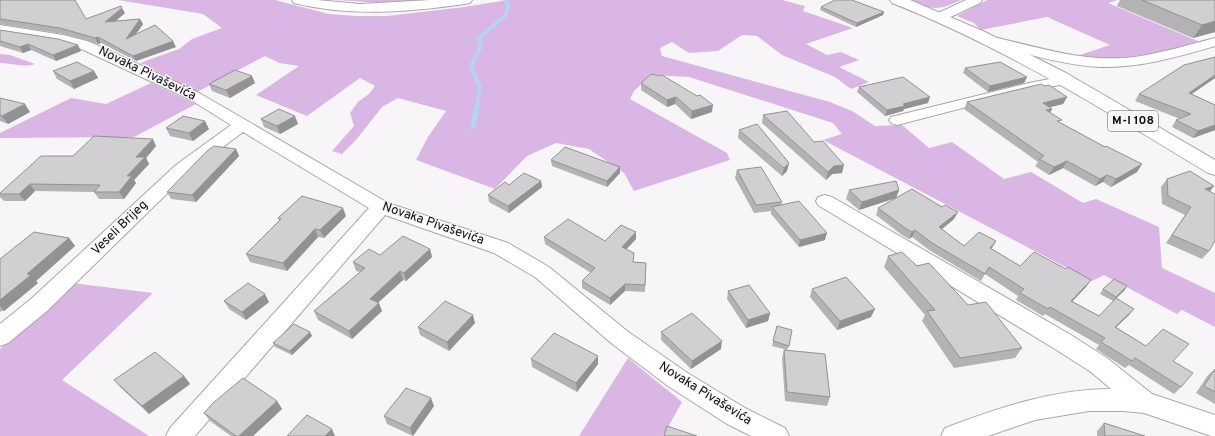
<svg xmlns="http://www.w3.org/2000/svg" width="1215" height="436" font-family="Overpass,sans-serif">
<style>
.green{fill:#d9b6e3}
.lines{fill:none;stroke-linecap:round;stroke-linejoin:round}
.stream-far1{stroke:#b6d3f4;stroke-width:4}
.stream{stroke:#b6d3f4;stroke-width:5}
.minor-casing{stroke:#a9a7aa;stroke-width:2}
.major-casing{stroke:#a9a7aa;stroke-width:2}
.minor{fill:#fff;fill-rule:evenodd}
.major{fill:#fff;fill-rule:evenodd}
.wall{fill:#b4b2b5}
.shaded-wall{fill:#929193}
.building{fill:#d1cfd2;stroke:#929193}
.labels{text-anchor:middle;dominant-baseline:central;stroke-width:3;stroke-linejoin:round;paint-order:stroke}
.shield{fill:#f8f5f8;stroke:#555456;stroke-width:1}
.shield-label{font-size:12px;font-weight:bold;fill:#0f0f10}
.street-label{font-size:13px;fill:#0f0f10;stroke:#f8f5f8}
</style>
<rect width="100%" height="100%" fill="#f8f5f8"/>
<path class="green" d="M118,0H275L329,14L357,16H387L464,7L508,0H782L805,6L803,11L853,28L806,44L827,55L841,52L859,60L839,67L869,82L851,89L835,77L782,55L757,36L742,35L718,51L689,53L672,42L660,48L662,56L830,102L852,111L875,126L902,125L929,148L952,142L1004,179L1031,172L1083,203L1096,199L1159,227L1162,268L1215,293V327L1182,310L1177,314L1104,275L1092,281L823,140L842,134L833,123L689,77L651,75L634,91L630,99L727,153L730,160L634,191L624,173L589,149L556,143L527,156L495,189L416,160L428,137L446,111L398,98L382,107L356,140L342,154L332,151L354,126L350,113L358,102L369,94L375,86L360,78L307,116L256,95L299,66L279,63L265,56L197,92L140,63L179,49L192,39L222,28L203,14Z
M335,0H433L400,4Z
M907,0H961C936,12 931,9 907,0Z
M987,0H1118L1108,3L1200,42C1185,48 1169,55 1152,57C1127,61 1102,59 1077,56L1110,45L1047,17L981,30L974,23L957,16Z
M0,54L10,55L35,64C24,68 12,63 0,63Z
M151,83L196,104L134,137L0,138V133L71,98L106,104Z
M72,283L153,293L62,380L149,436H0V349L43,312Z
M628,358L682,402L663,436H579Z"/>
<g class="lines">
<path class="stream-far1" d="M476,111L480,87L471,66L481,46L478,39L506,15L508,5L505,0"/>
<path class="stream" d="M473,127L476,110"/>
<defs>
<path id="minor" d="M966,0H982L980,3L944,20H936L934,17L936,14Z
M0,25L63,35L87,41L106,49L201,94L388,203L508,243L549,267L627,331L686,372L745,408L785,428L789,436H751L727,424L668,386L611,343L535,277L494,253L385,215L195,436H166L170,428L369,208L243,132L188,173L47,311L8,343L0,346V324L31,299L176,165L231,125L191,100L77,47L62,43L0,33Z
M994,37C1041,48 1086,63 1135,57C1162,53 1188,45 1215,38V46C1178,57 1139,68 1100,67C1062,65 1026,53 989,44L987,41L989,38Z
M1065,76L1070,77L1072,80L1070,83L1029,91L897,125L891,123L889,120L891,117L1029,83Z
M825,195L832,197L1071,335L1107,358L1152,394L1215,415V436H1211L1144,413L1123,411H1089L1035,420L988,436H941L945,428C998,408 1054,389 1111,389L1091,372L1055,349L818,205L816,201L818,197Z"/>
<path id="major" d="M292,0H317L360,4L431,0H472L470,3L465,4C407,12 351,17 294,3Z
M890,0H910L985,32L1066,73L1215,160V175L1208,173C1104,110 1006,48 892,3Z"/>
</defs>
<use href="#minor" class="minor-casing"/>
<use href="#major" class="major-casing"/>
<use href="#minor" class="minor"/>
<use href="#major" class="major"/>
</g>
<path class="wall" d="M0,0L86,19L125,13L116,21L140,19L143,24L136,34L176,47L136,61L101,43L98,44L63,34L0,24Z
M1120,0H1215V32L1193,38L1117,6Z
M821,7L884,12L883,15L856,27L820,10Z
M0,30L81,51L56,61L31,50L23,53L0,46Z
M965,68L1027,77L1024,83L988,92L963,73Z
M53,71H94L98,78L74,89L57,79Z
M1215,78L1192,94L1215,105V130L1193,138L1172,127L1176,120L1180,119L1135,101L1139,94Z
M255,83L230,98L212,91L209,84Z
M641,83L697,96L712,112L691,119L675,104L667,107L641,90Z
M1045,86L1067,97L1063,104L1049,107L1052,109L1050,113L1060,123L1105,147L1142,164L1137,172L1111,187L1103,182L1095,186L1063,168L1049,175L1035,166L1038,162L964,109L967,102Z
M859,87L928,103L904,109L903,111L885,116L857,92Z
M0,98L30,112L8,124L0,121Z
M763,115L814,142L842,173L832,174L826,180L762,123Z
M261,119L298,124L280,134L264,127Z
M166,128L209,129L193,141L170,136Z
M739,130L787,171L782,176L738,138Z
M156,146L146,158L149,164L134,180L136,183L124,199H99L94,192L35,191L25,201H4L0,197V193L73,156Z
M236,149L239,156L196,202L171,199L167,192Z
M551,160L620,173L607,187L552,166Z
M737,170L782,202L781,205L825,240L799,247L771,214V211L754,213L735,178Z
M1167,179L1210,191L1209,251L1202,259L1166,243L1185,215L1162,204L1161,187Z
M541,181L542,187L509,213L489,202L488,195L509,185Z
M849,190H899L896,198L859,210L846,199Z
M878,208L954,219L942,229L964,246L992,249L1020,266L1086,287L1072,301L1099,316L1134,309L1128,316L1116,327L1146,346L1173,361L1181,387L1174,394L1129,365L1125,368L1096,349L1099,345L1045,314L1043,316L1016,300L1018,296L985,274L981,281L929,250L912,237L909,239L902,235L876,215Z
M346,216L324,238L318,237L287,271L250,262L246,254L279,221L278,218Z
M636,232V239L626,249L634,262L646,263L645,292L625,291L610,305L582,288V281L591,273L545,244L544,237L605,241Z
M69,238L75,246L36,281L38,283L4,311H2L0,312V259Z
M430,249L432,257L406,281L403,280L378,303L382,311L352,339L318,320L314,311L360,272L356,271L353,262L380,255Z
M888,256L968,305L1022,348L1015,358L954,368L922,321L925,315L884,267Z
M1127,286L1124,291L1113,301L1100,294L1103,289Z
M812,289L871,317L837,330L810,297Z
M728,291L770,313L768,321L746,328L727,299Z
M224,301L269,302L246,320L229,309Z
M475,323L449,351L420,335L418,327Z
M777,326L789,346L787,350L830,397L827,406L785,401L782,358L784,350H787L772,346Z
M310,332L312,336L292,355L275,347L273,343Z
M661,332L721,349L691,369L661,340Z
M531,359L598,364L577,392L532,367Z
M1215,369V404L1196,393L1208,375Z
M184,376L190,384L149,414L121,388L114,380Z
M277,401L282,409L253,436H231L210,421L204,413Z
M434,406L413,436L387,424L384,416Z
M1104,423L1145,436H1097V431Z"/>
<path class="shaded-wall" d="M122,8L125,13L108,27L105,22Z
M884,12L883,15L856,27L857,23Z
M140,19L143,24L129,44L126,39Z
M1215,21V32L1193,38L1202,25Z
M98,37L101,43L98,44L95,38Z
M173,41L176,47L136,61L133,56Z
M28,44L31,50L23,53L20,47Z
M78,45L81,51L56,61L53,55Z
M94,71L98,78L74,89L70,81Z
M1215,75V78L1184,99L1189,93Z
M252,76L255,83L230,98L226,90Z
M1027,77L1024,83L988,92L990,86Z
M676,97L675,104L667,107V100Z
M930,97L928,103L904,109L903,111L885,116L887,110L903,104Z
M1067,97L1063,104L1039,110L1043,103Z
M25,104L30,112L8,124L2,116Z
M713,105L712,112L691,119L692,111Z
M1052,109L1048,117L1046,110Z
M295,116L298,124L280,134L277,126Z
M205,121L209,129L193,141L189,133Z
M1215,125V130L1193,138L1198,131Z
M153,139L156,146L146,158L149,164L134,180L136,183L124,199L119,192L136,157Z
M236,149L239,156L196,202L192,195Z
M1067,161L1063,168L1049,175L1054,167Z
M789,163L787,171L782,176L784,168Z
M1142,164L1137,172L1111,187L1116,179Z
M844,165L842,173L832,174L826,180L828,172L834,166Z
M620,167V173L607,187V181Z
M1107,175L1103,182L1095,186L1100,179Z
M541,181L542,187L509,213L508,206Z
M30,184L35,191L25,201L19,194Z
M1214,186L1208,194L1205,189Z
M899,190L896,198L859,210L862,202Z
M343,208L346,216L324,238L320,230Z
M958,212L954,219L936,234L939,227Z
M315,229L318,237L287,271L283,263Z
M915,230L912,237L909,239L912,232Z
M636,232V239L622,254V247Z
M827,233L825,240L799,247L800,240Z
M69,238L75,246L36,281L38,283L4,311L0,306V300L27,274Z
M996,241L992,248L986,255L990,248Z
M430,249L432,257L406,281L404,273Z
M400,271L403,280L373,307L370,299Z
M1091,280L1086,287L1066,308L1071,301Z
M625,284V291L610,305V298Z
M1127,286L1124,291L1113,301L1116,297Z
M265,294L269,302L246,320L242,312Z
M379,303L382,311L352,339L349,331Z
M875,309L871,317L837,330L840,321Z
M1134,309L1128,316L1109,334L1115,327Z
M770,313L768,321L746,328L748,320Z
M473,315L475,323L449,351L447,342Z
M310,332L312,336L292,355L290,351Z
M722,341L721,349L691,369L692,361Z
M598,356V364L577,392L576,383Z
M184,376L190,384L149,414L142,406Z
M431,398L434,406L413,436L410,428Z
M277,401L282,409L253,436H239Z
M332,429L335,436H325Z"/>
<path class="building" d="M0,0H75L86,19L121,6L122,8L105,22L140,19L126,39L155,25L173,41L133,56L98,37L95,38L60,28L0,19Z
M835,0H852L884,12L857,23L821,7Z
M1142,0H1215V21L1202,25Z
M0,30L58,39L78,45L53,55L28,44L20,47L0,41Z
M1215,57V75L1189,93L1215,105V125L1198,131L1176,120L1191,114L1139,94L1184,65Z
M77,62L94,71L70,81L53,71Z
M1000,62L1027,77L990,86L965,68Z
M235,70L252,76L226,90L209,84Z
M651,74L660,76L662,75L697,96L700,95L713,105L692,111L676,97L667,100L641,83Z
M903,77L930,97L903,104L905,106L887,110L859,87Z
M1041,84L1045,86L1049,85L1067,97L1043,103L1052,109L1046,110L1062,120L1057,121L1105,147L1106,146L1142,164L1116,179L1107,175L1100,179L1067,161L1054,167L1039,159L1044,156L967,102Z
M0,98L25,104L2,116L0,115Z
M279,109L295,116L277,126L261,119Z
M787,111L814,142L823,141L844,165L834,166L828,172L763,115Z
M183,116L205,121L189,133L166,128Z
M757,124L789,163L784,168L739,130Z
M94,136L153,139L136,157H145L127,176H132L119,192H94L100,185L30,184L19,194H0V193L41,156H73Z
M214,146L236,149L192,195L167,192L207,151Z
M565,147L620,167L607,181L551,160Z
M761,167L782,202L756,205L737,170Z
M1190,171L1214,186L1205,189L1215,194V241L1209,251L1172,235L1191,207L1168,196L1167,179Z
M524,173L541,181L508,206L488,195L505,182L509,185Z
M896,181L899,190L862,202L849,190Z
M912,189L942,207L945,205L958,212L939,227L964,246L979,232L996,241L990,248L1020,266L1034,252L1066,269L1068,267L1091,280L1071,301L1099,316L1116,298L1134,309L1115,327L1146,346L1163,329L1189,344L1173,361L1193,373L1181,387L1135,358L1132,361L1101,342L1105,338L1050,307L1048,309L1020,293L1024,289L989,267L985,274L932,243L915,230L912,232L905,228L878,208Z
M302,196L343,208L320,230L315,229L283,263L246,254L281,219L278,218Z
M799,201L827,233L800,240L772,207Z
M568,219L605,241L621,225L636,232L622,247L634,253L633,262L646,263L645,285L625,284L610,298L582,281L595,268L544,237Z
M34,232L69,238L27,274L31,275L0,300V259Z
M403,236L430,249L404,273L400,271L370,299L379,303L349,331L314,311L365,268L353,262L369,249L380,255Z
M902,252L917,266L929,263L968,305L986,302L1022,348L960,358L927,311L935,310L888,256Z
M846,277L875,309L840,321L812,289Z
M1114,279L1127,286L1116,297L1103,289Z
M248,283L265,294L242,312L224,301Z
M749,285L770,313L748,320L728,291Z
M445,301L473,315L447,342L418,327Z
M692,313L722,341L692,361L661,332Z
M294,324L310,332L290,351L273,343Z
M777,326L792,330L789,346L773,341Z
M554,333L598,356L576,383L531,359Z
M784,350L825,354L830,397L787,392Z
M155,352L184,376L142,406L114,380Z
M1215,369V392L1204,386Z
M243,378L277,401L239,436H236L204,413L213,403Z
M406,388L431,398L410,428L384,416Z
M307,415L332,429L325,436H287Z
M1104,423L1145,436H1105Z
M667,426L697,436H664Z"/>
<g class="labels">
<rect class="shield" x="1108" y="111" width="50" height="20" rx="3"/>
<g class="shield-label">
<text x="1133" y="121">M-I 108</text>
</g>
<g class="street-label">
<text transform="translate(147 74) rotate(26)">Novaka Pivaševića</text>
<text transform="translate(433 224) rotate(19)">Novaka Pivaševića</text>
<text transform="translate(120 228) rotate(-44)">Veseli Brijeg</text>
<text transform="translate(705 394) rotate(32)">Novaka Pivaševića</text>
</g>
</g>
</svg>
